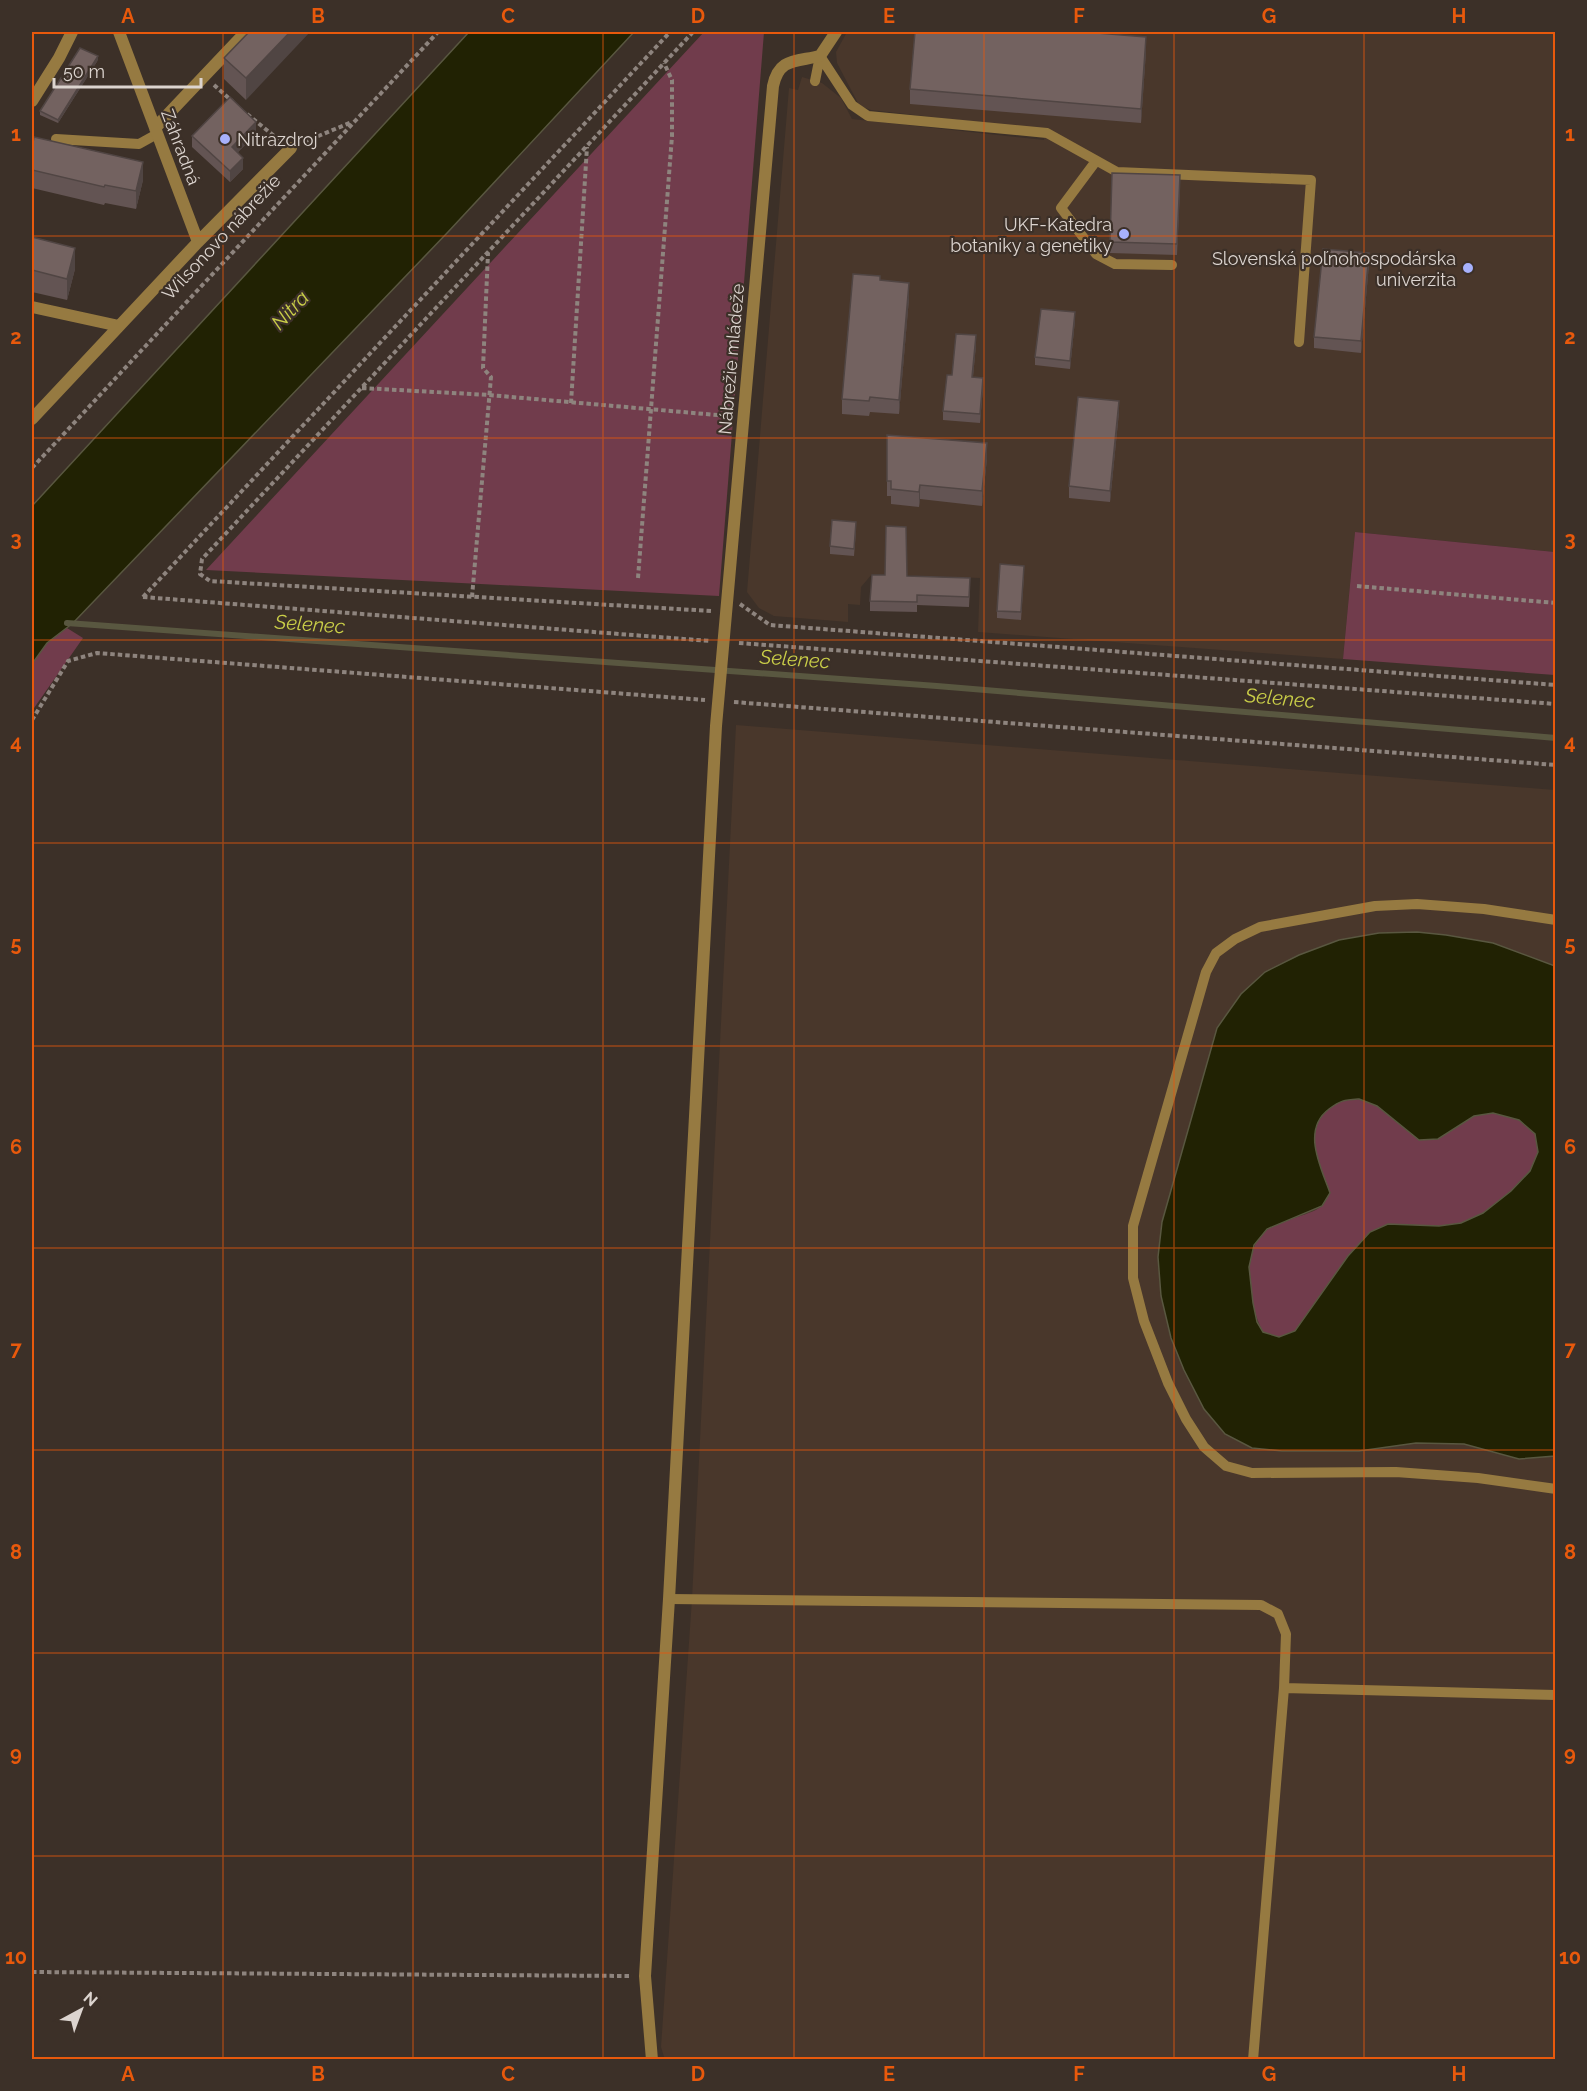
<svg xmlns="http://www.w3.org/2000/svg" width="1587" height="2091" font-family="Raleway,sans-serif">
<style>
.built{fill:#49372b}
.green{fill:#713c4c}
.water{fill:#212203;stroke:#595740;stroke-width:1.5;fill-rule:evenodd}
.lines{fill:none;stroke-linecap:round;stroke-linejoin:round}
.stream{stroke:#595740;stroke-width:6}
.path{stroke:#8e847e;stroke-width:4;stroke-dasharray:4.5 3;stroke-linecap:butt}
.service{stroke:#967a41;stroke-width:10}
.minor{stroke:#967a41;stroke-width:12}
.wall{fill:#635453}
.shaded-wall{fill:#504543}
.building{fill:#736260;stroke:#504543;stroke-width:1.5}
.grid{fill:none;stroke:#e8590c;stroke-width:1.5;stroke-opacity:0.55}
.poi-dot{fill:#a7b1fc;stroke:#3c3028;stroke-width:2}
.labels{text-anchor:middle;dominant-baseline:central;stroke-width:4.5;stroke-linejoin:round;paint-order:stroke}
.poi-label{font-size:18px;fill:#dcd4cf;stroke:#3c3028;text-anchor:end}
.street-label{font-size:18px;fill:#dcd4cf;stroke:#3c3028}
.water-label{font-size:20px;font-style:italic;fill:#cace48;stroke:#3c3028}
.neatline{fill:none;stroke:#e8590c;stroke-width:2}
.grid-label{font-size:20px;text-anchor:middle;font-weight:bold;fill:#e8590c}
</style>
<rect width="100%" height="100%" fill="#3c3028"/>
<path class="built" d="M847,32H1555V552L1355,532L1343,659L978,632L980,578L872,574L861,587L860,605L848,604V622L774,616L759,608L747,592L789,88L798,90L802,77L822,83L841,98L852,119L861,120L1044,140L1046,130L871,110L863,107L858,103L837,63L836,52Z
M736,725L1555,790V2059L665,2060L661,2047L692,1599Z"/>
<path class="green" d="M704,32H764L719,596L206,570Z
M1355,532L1555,552V675L1343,659Z
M67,628L83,638L32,711V664L47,643Z
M1359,1099L1377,1106L1419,1140L1438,1139L1474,1116L1493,1113L1519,1120L1535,1134L1538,1152L1530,1171L1511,1191L1483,1213L1461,1223L1439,1226L1348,1256L1295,1331L1279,1337L1263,1332C1249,1306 1239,1249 1268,1229C1280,1220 1313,1215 1323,1205C1325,1202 1327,1197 1330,1193C1321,1167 1301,1130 1329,1109C1341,1100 1344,1100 1359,1099Z"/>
<path class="water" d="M469,32H634L448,232L73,623L47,643L32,664V506Z
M1417,932L1446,935L1493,943L1555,966V1456L1519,1459L1464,1444L1416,1443L1359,1451H1282L1252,1448L1225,1434L1204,1409L1184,1370L1171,1338L1161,1296L1158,1257L1162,1222L1217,1028L1241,994L1265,972L1299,955L1339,940L1379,933ZM1359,1099L1377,1106L1419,1140L1438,1139L1474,1116L1493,1113L1519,1120L1535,1134L1538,1152L1530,1171L1511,1191L1483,1213L1461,1223L1439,1226L1388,1224L1370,1232L1348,1256L1295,1331L1279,1337L1263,1332L1257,1322L1253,1303L1249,1267L1254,1245L1267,1229L1322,1206L1330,1193C1321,1167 1301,1130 1329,1109C1341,1100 1344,1100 1359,1099Z"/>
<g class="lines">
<path class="stream" d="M67,623L937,686L1556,738"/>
<path class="path" d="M693,32L202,559L200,574L210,581L711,611
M214,85L233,102
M247,114L279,140
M304,142L352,122
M362,388L489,395L728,416
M571,403L587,147
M32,468L438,32
M638,578L672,136V80L664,63
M1357,586L1556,603
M143,597L710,641
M143,597L670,32
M472,597L491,377L483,368L488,253
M740,604L770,625L1556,685
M739,643L1556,704
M734,702L1556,765
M32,720L68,661L97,653L705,700
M32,1972L632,1976"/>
<path class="service" d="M815,81L820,56L852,105L868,116L1047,133L1117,172L1311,180L1299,342
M56,139L139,144L157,134
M1096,161L1061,208L1096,254L1115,264L1172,265
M1556,920L1484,909L1417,904L1375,906L1260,927L1235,939L1216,953L1206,972L1133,1226V1278L1144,1321L1168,1383L1186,1419L1204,1447L1226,1466L1252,1473L1396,1472L1478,1478L1556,1489
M669,1599L1261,1605L1278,1614L1286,1634L1284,1688
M1253,2060L1284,1688L1556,1695"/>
<path class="minor" d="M119,32L198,242
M32,101L59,58L72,32
M155,128L246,32
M32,307L119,326
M32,419L198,242L291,148
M652,2060L645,1976L669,1599L716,726L773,86C779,58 795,62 820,56L836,32"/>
</g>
<path class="wall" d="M249,32L246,100L224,79V58Z
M1146,51L1141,123L910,104V89Z
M98,60L58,123L40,115V111Z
M256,134L238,152L243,169L230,182L192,147V136Z
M32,148L143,180L136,209L105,203L104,205L32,188Z
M1180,187L1177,255L1110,253V242Z
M32,237L75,269L67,300L32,292Z
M1369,264L1361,353L1314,348V337Z
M880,280L909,298L899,414L870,412L869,416L842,414V399Z
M1075,320L1070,369L1035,365V357Z
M976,345L973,377L983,387L980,423L943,420V411L952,375Z
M1119,412L1110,502L1069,498V486Z
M887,435L987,458L982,506L920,499L919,507L891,504V496H887Z
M856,530L854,556L830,554V546Z
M1024,574L1021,620L997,618V611Z
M907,576L970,588L969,607L917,605V612L870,611V601Z"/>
<path class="shaded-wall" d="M290,32H310L246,100V78Z
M1146,37V51L1141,123V109Z
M98,56V60L58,123V120Z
M256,122V134L232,158V147Z
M243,158V169L230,182V171Z
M143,162V180L136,209V191Z
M75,248V269L67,300V279Z
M1369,253V264L1361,353V341Z
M909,283V298L899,414V400Z
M1075,312V320L1070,369V361Z
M976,335V345L972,386V377Z
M983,378V387L980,423V414Z
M1119,401V412L1110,502V491Z
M987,443V458L982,506V491Z
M920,485V499L919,507V492Z"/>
<path class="building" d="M249,32H290L246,78L224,58Z
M915,32H1085L1146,37L1141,109L910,89Z
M80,48L98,56L58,120L40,111Z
M230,97L256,122L232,147L243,158L230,171L192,136Z
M34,137L143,162L136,191L105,185L104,187L32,170V148Z
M1112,173L1180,175L1177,244L1110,242Z
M32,237L75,248L67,279L32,270Z
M1323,249L1369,253L1361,341L1314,337Z
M853,274L880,276V280L909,283L899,400L870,397L869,401L842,399Z
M1041,309L1075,312L1070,361L1035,357Z
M956,334L976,335L972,377L983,378L980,414L943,411L947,375H952Z
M1078,397L1119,401L1110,491L1069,486Z
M887,435L987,443L982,491L920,485L919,492L891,489V481H887Z
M832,520L856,522L854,549L830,546Z
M886,526L906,527L907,576L970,578L969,597L917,595V602L870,601L872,575H885Z
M1000,564L1024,566L1021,612L997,611Z"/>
<path class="grid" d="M223,32V2060M413,32V2060M603,32V2060M794,32V2060M984,32V2060M1174,32V2060M1364,32V2060M32,236H1556M32,438H1556M32,640H1556M32,843H1556M32,1046H1556M32,1248H1556M32,1450H1556M32,1653H1556M32,1856H1556"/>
<g class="poi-dot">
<circle cx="225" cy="139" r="6"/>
<circle cx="1124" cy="234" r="6"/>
<circle cx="1468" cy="268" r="6"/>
</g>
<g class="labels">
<g class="poi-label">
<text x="237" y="139" text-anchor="start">Nitrazdroj</text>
<text x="1112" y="224">UKF-Katedra<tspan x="1112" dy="21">botaniky a genetiky</tspan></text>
<text x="1456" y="258">Slovenská poľnohospodárska<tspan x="1456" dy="21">univerzita</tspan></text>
</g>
<g class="street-label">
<text transform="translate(181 147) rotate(69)">Záhradná</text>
<text transform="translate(221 237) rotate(-47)">Wilsonovo nábrežie</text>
<text transform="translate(731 359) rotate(-85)">Nábrežie mládeže</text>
</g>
<g class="water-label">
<text transform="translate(290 310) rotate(-47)">Nitra</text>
<text transform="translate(310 624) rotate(4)">Selenec</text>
<text transform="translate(795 659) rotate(4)">Selenec</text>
<text transform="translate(1280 698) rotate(5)">Selenec</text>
</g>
</g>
<rect width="1587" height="2091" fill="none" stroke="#3c3028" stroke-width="66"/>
<g transform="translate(81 2010) rotate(41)" stroke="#3c3028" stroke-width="4.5" paint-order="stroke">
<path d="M0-4.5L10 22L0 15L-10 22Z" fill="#dcd4cf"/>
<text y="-9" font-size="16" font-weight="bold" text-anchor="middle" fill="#dcd4cf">N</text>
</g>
<path d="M54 78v9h147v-9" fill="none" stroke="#dcd4cf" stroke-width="3"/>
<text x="63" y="78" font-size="18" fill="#dcd4cf" stroke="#3c3028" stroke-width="4.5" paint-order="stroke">50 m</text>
<rect x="33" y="33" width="1521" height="2025" class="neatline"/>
<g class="grid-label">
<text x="128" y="23">A</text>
<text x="318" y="23">B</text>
<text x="508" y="23">C</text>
<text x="698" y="23">D</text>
<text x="889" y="23">E</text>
<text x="1079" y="23">F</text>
<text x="1269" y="23">G</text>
<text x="1459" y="23">H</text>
<text x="16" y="141">1</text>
<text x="1570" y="141">1</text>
<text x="16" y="344">2</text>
<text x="1570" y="344">2</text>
<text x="16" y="546">3</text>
<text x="1570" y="546">3</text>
<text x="16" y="749">4</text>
<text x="1570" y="749">4</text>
<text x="16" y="951">5</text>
<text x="1570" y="951">5</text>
<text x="16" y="1154">6</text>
<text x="1570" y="1154">6</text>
<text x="16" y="1356">7</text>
<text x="1570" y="1356">7</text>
<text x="16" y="1559">8</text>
<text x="1570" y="1559">8</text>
<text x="16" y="1761">9</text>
<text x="1570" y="1761">9</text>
<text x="16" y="1964">10</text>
<text x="1570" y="1964">10</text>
<text x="128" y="2081">A</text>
<text x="318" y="2081">B</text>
<text x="508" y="2081">C</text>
<text x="698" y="2081">D</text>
<text x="889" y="2081">E</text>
<text x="1079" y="2081">F</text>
<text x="1269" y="2081">G</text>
<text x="1459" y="2081">H</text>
</g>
</svg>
